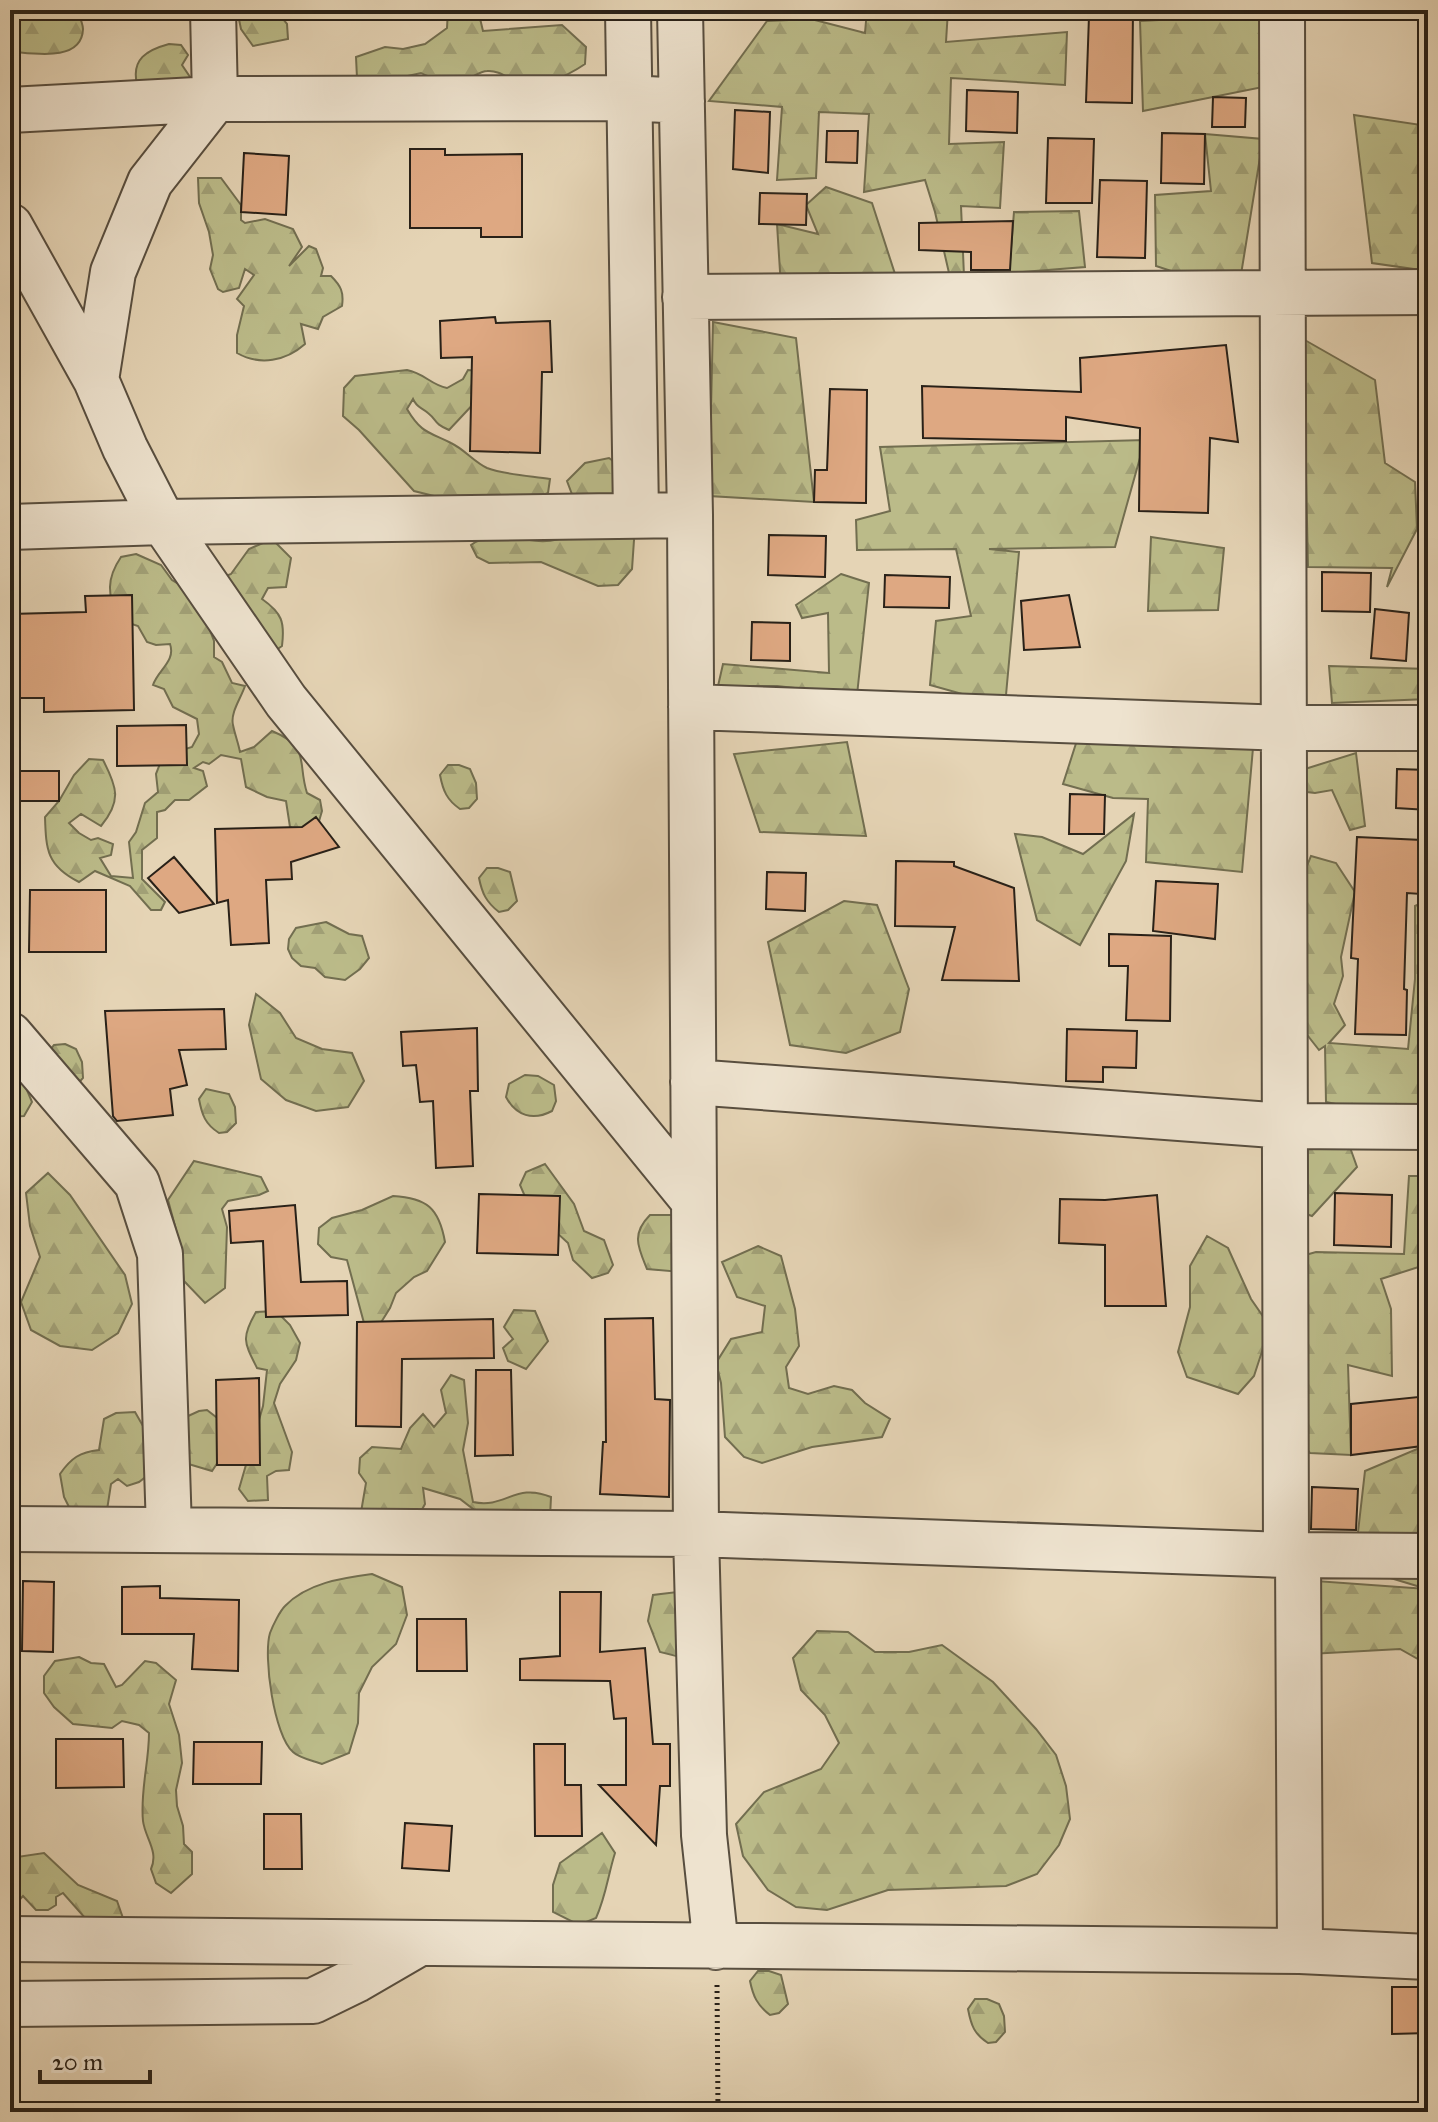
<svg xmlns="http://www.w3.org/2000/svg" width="1438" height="2122" font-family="'IM FELL Great Primer',serif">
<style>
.forest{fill:url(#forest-firs);stroke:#726e50;stroke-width:2}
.building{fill:#dea882;stroke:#292118;stroke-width:2}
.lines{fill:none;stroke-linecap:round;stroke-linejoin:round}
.minor-casing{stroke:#584e3f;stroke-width:48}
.path{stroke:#292118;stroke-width:5;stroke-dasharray:2 4;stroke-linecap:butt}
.minor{stroke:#eee3cf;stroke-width:44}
</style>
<defs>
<pattern id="forest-firs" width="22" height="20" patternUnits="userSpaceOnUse" patternTransform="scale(2)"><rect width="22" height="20" fill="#bbbb89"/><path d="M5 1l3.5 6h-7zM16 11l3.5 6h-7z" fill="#a1a076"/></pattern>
</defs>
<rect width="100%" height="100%" fill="#e5d4b5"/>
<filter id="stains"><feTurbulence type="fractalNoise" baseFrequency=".0025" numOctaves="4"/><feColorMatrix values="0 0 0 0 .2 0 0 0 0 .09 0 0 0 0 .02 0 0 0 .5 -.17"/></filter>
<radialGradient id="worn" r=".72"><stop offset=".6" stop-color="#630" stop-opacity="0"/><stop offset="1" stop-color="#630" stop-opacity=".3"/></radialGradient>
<path class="forest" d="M10,10H77C79,15 83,24 83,29C82,61 37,54 16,52L10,45Z
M237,10H281L279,14L287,24L288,39L253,46L241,29Z
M448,10H478L483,31L562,25L586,47L585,64C569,75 535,92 516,82C506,77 498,70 487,71C481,71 475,76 469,78C455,81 433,80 421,73L403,77L357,78L356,57L385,47L403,49L425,44L447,28Z
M867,10H948L946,42L1067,32L1065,85L951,78L949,144L1004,142L1000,208L961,206L964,276L949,273L935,212L925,180L864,192L869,114L819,112L816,178L777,180L782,107L709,101L767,21L811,19L865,33Z
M1177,10H1262L1263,87L1143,111L1140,21L1177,19Z
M169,44L181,45L188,55L182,65L192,80L137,84C131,59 147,50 169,44Z
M1354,115L1428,126V271L1372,263Z
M1205,134L1263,139L1238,293L1156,266L1155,195L1211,191Z
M198,178H221L241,205V220L245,223L265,219L293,229L302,247L289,266L309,246L316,249L323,268L321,276H331C341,286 344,292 342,306L323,317L318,329L301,324L305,344C286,361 260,366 237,353V335L244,306L237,299L254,275L245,269L239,288L223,292L218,289L210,269L213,255L209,232L199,203Z
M826,187L872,203L895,274L781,287L777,224L818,234L806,205Z
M1079,211L1085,267L1009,273L1014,212Z
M713,322L796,338L814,502L709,496Z
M1303,339L1375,380L1385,463L1415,482L1417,529L1387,587L1392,568L1308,567Z
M407,370C424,373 431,385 447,388L463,379L468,370L478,371V399L449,430C433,423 438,421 428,413C421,407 417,408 413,399L407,409C421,433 429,432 451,443C464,449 474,462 487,468C506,475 530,476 550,479L548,493L531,500L438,497L414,491L359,430L343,416L344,388L355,376Z
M1145,440L1115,547L989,549L1019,552L1005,706L930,685L936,621L971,616L956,549L857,550L856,520L890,511L880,447Z
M609,458L621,467L634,540L632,569L618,585L598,586L541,562L489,563L477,557L471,545C490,530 517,540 539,541C552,542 565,538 577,533L573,497L567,481L585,463Z
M1151,537L1224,548L1218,610L1148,611Z
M272,539L291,558L286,587L268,588L262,599C282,613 285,622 282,646L266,657L214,581L231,574L249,549Z
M136,554L161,565L172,580L185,588L206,620L214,641V657L222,662L232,683L245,686C241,698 230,713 233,725C235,735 238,742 240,752L254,747L272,731C311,747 297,762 307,793L320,800L322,811L317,828L306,834L290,827L286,801L267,797L246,787L241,759L221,755L209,764L203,762L194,768L203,771L207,786L189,800H175L165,810L157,812V838L142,850V879L165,902L161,910H151L130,886L95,871L79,882C47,866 46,850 45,817L59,801L74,775L89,759L103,760C117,787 122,801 101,826L81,814L69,823L79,833L91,840L98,838L113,844L111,855L100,858L111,876L133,878L129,842L136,832L145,803L158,792L156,774L163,756L192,747L199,734L197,719L173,707L164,689L153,685C158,670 176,661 170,644L156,645L147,642L138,626L117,619C108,594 106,579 121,557Z
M841,574L869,583L857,695L777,686H718L723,664L829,673L828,613L802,618L796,605Z
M1329,666L1428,669V699L1332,703Z
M1079,734L1253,748L1242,872L1146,862L1148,799L1113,798L1063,784Z
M847,742L866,836L760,832L734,754Z
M1356,753L1365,826L1350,830L1332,790L1315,793L1307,792L1305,769Z
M448,765H459L470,769L476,783L477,799L469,808L460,809C447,800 443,791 440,775Z
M1134,814L1126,861L1080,945L1037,920L1015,834L1042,837L1083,854Z
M1311,856L1336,863L1355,892L1341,957L1343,976L1334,1004L1345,1025L1329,1043L1408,1049L1415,979V906L1428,900V1104L1355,1108L1326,1102L1325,1046L1319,1050L1301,1027L1307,946L1299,886Z
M487,868H498L510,872L517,901L508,910L499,912C486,902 482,893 479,878Z
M844,901L877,905L909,989L900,1032L846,1053L790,1045L768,942Z
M326,922L349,934L362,936L369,958L360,969L345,980L325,977L315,968L301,966L292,958L288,949L289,939L296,928Z
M256,994L280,1013L296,1038L322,1049L352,1053L364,1081L348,1107L316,1111L286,1100L261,1079L249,1025Z
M65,1044L76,1049L82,1062L83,1078L75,1087L46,1055L54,1045Z
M10,1064L19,1071L32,1102L24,1116L10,1117Z
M525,1075L538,1076L554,1085L556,1101L552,1111C533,1121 516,1116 506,1097L509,1084Z
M206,1089L229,1094L235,1107L236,1123L227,1132L219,1133C205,1124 202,1115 199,1099Z
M1285,1126L1347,1139L1357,1167L1312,1216L1280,1205Z
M194,1161L261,1177L268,1191L259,1195L228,1201L222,1209L227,1227L225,1288L205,1303L184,1281L179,1241L168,1200Z
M545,1164L574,1204L584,1231L604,1240L613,1265L608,1273L592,1278L573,1260L568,1243L530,1208L520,1185L526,1172Z
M48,1173L70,1195L125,1275L132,1304L118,1333L92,1350L60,1346L31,1330L21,1302L40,1257L30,1226L26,1193Z
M1409,1176H1428V1264L1381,1279L1391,1309L1392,1376L1348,1365L1351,1455L1310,1453L1271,1398L1269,1330L1254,1376L1238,1394L1187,1377L1178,1352L1190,1307V1266L1207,1236L1228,1248L1251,1299L1269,1325L1266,1266L1316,1252L1404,1254Z
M393,1196C427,1198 439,1208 445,1242L427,1271L414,1277L396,1293L390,1308L380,1324L364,1323L347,1260L331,1257L318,1244L319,1228L332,1218L362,1210Z
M650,1215H679L681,1272L647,1269C638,1247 631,1234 650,1215Z
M758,1246L781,1256L795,1309L799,1346L786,1367L789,1388L808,1394L834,1386L852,1390L865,1403L890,1419L882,1437L812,1447L762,1463L744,1457L725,1437L721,1383L716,1363L731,1339L762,1332L765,1306L737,1297L722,1262Z
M514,1310L535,1311L548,1341L526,1369L508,1361L503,1348L513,1339L504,1327Z
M276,1311L290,1325L300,1343L296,1360L280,1384L274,1403L292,1452L289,1470L276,1471L267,1476L268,1500L248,1501L239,1489L263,1406L267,1370L257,1368C244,1342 241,1338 256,1312Z
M451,1375L464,1380L468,1423L463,1450L473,1502C506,1509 515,1482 551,1497L550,1517L462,1521L473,1509L460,1499L423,1488L425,1504L420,1513L360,1518L366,1483L359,1473L360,1458L372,1447L401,1449L410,1428L423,1414L434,1427L446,1413L441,1390Z
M207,1410L225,1424L224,1453L212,1471L185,1463L186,1417L199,1411Z
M135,1412L147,1433L152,1472L139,1482L127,1486L118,1479L111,1484L107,1510L74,1517L64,1497L60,1474C71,1458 80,1452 99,1450L104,1419L116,1413Z
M1428,1434V1663H1425L1400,1649L1310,1654L1316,1581L1427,1589L1354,1567L1365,1471L1422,1447Z
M372,1574L402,1587L407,1615L396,1644L372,1667L359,1693L358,1723L349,1753L322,1764C314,1761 299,1758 293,1752C274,1736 263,1656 270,1633C273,1625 280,1611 285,1606C307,1583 342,1578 372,1574Z
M677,1592L686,1645L676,1656L660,1652L648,1621L653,1595Z
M817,1631L848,1632L875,1652H909L942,1645L993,1682L1036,1729L1056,1755L1066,1786L1070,1819L1059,1845L1037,1874L1006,1886L888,1890L827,1910L796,1907L768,1890L743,1856L736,1824L764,1792L821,1769L839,1743L825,1715L801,1690L793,1658Z
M79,1657L91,1663L104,1664L116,1687L122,1685L145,1661L156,1663L176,1680L169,1704L179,1735L182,1763L176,1790L177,1806L183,1826L184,1844L192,1852V1874L171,1893L156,1883L151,1869C159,1851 145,1838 143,1821C140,1791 149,1763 149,1733L139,1725L122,1721L112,1728L73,1724L54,1707L44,1693V1676L55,1661Z
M602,1833L615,1853C608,1875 606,1896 596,1918L579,1925L553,1912V1885L560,1863Z
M44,1853L78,1885L117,1901L124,1921L93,1927L63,1893L56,1897V1905L48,1910H36L23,1896L10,1910V1858Z
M758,1971H769L781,1975L788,2004L779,2013L770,2015C757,2005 753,1996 750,1981Z
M975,1999H987L999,2004L1004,2016L1005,2032L996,2042L988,2043C974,2034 971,2025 968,2009Z"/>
<path class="building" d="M1097,10H1133L1132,103L1086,102L1089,16H1096Z
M967,90L1018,92L1017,133L966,131Z
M1213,97L1246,98L1245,127H1212Z
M735,110L770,112L768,173L733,169Z
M827,131H858L857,163L826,162Z
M1162,133L1205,134L1204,184L1161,183Z
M1048,138L1094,139L1092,203H1046Z
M410,149H445V155L522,154V237H481V228H410Z
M244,153L289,156L286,215L241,212Z
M1100,180L1147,181L1145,258L1097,257Z
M760,193L807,194L806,225L759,224Z
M1013,221L1010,270H971V252L919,250V223Z
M495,317L496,323L550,321L552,372H542L540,453L470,451L472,357L441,358L440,321Z
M1226,345L1238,442L1210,438L1208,513L1139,511L1140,428L1066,417V441L923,438L922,386L1081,392L1080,358Z
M830,389L867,390L866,503L814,502L815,470H827Z
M769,535L826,536L825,577L768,575Z
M1322,572L1371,573L1370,612L1322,611Z
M885,575L950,577L949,608L884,607Z
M132,595L134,710L44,712V698H10V614L86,612L85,596Z
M1069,595L1080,647L1024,650L1021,601Z
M1375,609L1409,613L1406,661L1371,658Z
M752,622L790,623V661L751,660Z
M186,725L187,765L117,766V726Z
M1397,769L1428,770V810L1396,808Z
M10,771H59V801H10Z
M1070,794L1105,795L1104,834H1069Z
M316,817L339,847L291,862L292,879L266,880L269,943L231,945L228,900L217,903L215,829L302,827Z
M1357,837L1422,840L1421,894L1407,893L1404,989L1407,990L1406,1035L1355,1034L1358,959L1351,958Z
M174,857L214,904L179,913L148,878Z
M896,861L954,862V866L1014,888L1019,981L942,980L955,927L895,926Z
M767,872L806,873L805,911L766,909Z
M1156,881L1218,884L1215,939L1153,931Z
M30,890H106V952H29Z
M1109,934L1171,936L1170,1021L1126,1020L1128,966H1109Z
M224,1009L226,1049L179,1050L187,1085L170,1089L173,1115L117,1121L113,1116L105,1011Z
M477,1028L478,1091H470L473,1166L436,1168L433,1101L420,1102L416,1065L403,1066L401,1032Z
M1067,1029L1137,1031L1136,1068L1103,1067V1082L1066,1081Z
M1335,1193L1392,1195L1391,1247L1334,1245Z
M479,1194L560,1196L558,1255L477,1253Z
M1157,1195L1166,1306H1105V1245L1059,1243L1060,1199L1105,1200Z
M295,1205L301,1282L347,1281L348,1315L266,1317L263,1241L231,1243L229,1211Z
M653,1318L655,1399L670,1400L669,1497L600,1494L603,1442H606L605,1319Z
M493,1319L494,1358L402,1359L401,1427L356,1426L357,1322Z
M476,1370H511L513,1455L475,1456Z
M259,1378L260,1465H217L216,1380Z
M1428,1396V1425L1422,1446L1351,1455V1404Z
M1312,1487L1358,1489L1356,1530L1311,1529Z
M23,1581L54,1582L53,1652L22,1651Z
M160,1586V1598L239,1600L238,1671L192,1669L194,1634H122V1587Z
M560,1592H601L600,1652L645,1648L653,1744H670V1786H660L656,1845L599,1785H626V1718L614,1719L610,1681L520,1680V1659L560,1656Z
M417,1619H466L467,1671H417Z
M56,1739H123L124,1787L56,1788Z
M194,1742H262L261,1784H193Z
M534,1744H565V1785H581L582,1836H535Z
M264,1814H301L302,1869H264Z
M405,1823L452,1826L449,1871L402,1868Z
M1392,1987H1428V2033L1392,2034Z"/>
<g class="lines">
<defs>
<path id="minor" d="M628,10L636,514
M680,10L690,515L696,1534L704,1835L716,1947
M1282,10L1286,1555
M10,110L215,99L630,98L682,101
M10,226L96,380L125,448L163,522L286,701L694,1201
M685,297L1428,292
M96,380L113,272L150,182L215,99L213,10
M10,527L163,522L690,515
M691,707L1284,728H1428
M10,1035L137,1183L160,1254L169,1529
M693,1082L1285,1126L1428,1127
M10,1529L696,1534L1286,1555L1428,1556
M1298,1555L1300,1951
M10,1939L1300,1951L1428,1957
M10,2004L313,2001L356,1980L418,1944"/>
</defs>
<use href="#minor" class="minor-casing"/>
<path class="path" d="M717,1985L718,2112"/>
<use href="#minor" class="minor"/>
</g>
<rect width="1438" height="2122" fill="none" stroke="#e5d4b5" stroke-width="40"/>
<rect x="12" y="12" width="1414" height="2098" fill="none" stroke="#292118" stroke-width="4"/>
<rect x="20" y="20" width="1398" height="2082" fill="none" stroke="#292118" stroke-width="2"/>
<path d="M40 2070v12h110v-12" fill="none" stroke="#292118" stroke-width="4"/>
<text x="52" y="2070" font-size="24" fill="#292118" stroke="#eee3cf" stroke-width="6" paint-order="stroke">20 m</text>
<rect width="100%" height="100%" filter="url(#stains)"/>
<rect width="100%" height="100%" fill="url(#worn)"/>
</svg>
